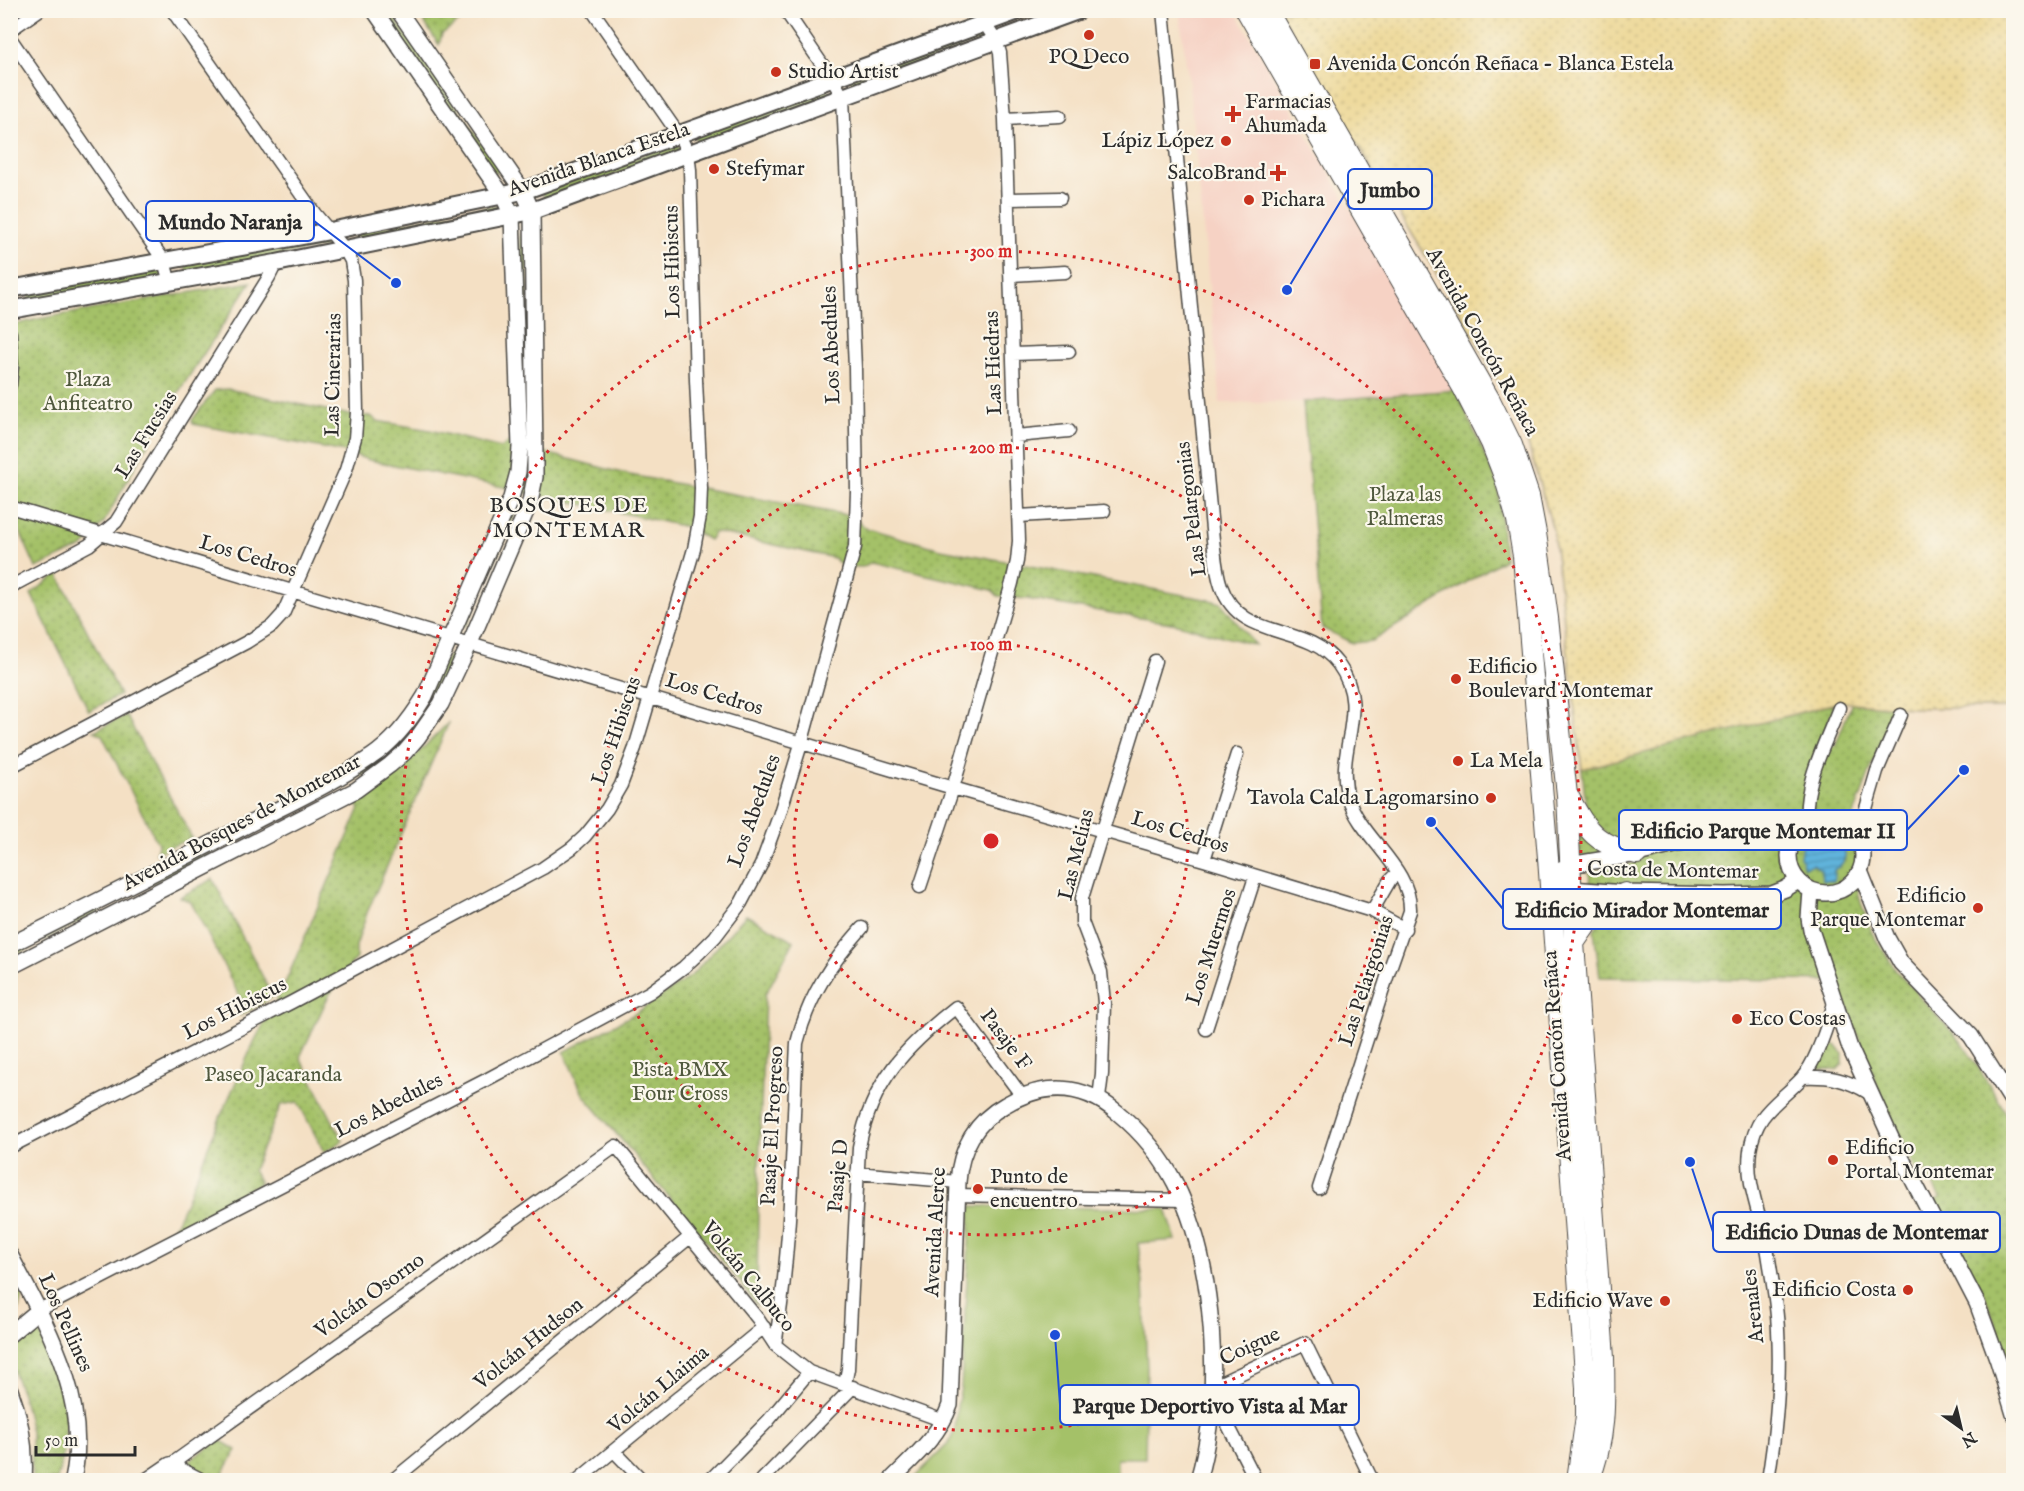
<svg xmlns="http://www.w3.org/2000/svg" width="2024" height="1491" font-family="'IM FELL English',serif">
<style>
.built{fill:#f6d2c4}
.grass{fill:url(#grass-dots);stroke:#68764a;stroke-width:1.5}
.sand{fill:url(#sand-dots);stroke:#8c8264;stroke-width:1.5}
.pitch{fill:#a4c168;stroke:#68764a;stroke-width:1.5}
.water{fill:url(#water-rules);stroke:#467084;stroke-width:1.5}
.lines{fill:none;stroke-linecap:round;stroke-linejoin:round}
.minor-casing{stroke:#494642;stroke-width:15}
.tertiary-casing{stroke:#494642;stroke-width:18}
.secondary-casing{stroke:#494642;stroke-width:20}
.primary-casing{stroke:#494642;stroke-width:22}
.minor{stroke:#fff;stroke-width:12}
.tertiary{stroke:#fff;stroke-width:15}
.secondary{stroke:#fff;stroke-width:16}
.primary{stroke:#fff;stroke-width:20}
.ring{fill:none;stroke:#d62828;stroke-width:3;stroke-dasharray:3 6}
.poi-dot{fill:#c8321e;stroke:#fbf7ec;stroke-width:2}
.labels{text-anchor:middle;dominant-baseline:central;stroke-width:4.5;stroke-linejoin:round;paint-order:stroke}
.poi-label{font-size:21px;fill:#2b2b2b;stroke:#fbf7ec;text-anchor:start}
.street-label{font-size:21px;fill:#2b2b2b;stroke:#fbf7ec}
.park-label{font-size:21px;fill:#4f583d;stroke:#fbf7ec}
.neighbourhood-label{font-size:22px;letter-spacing:1.5px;fill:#2b2b2b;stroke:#fbf7ec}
.centre{fill:#d62828;stroke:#fbf7ec;stroke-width:3}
.ring-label{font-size:18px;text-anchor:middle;font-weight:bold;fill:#d62828;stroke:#fbf7ec;stroke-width:4.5;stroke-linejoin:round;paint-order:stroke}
.leader{fill:none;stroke:#1d4ed8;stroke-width:2}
.callout-dot{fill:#1d4ed8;stroke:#fbf7ec;stroke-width:2}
.callout{fill:#fbf7ec;stroke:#1d4ed8;stroke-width:2}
.callout-label{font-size:22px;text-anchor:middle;font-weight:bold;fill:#2b2b2b}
</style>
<defs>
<pattern id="grass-dots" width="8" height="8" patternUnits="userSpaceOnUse" patternTransform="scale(1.5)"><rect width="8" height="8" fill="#a4c168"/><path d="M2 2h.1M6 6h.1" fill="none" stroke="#869d56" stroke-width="1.8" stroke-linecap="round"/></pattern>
<pattern id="sand-dots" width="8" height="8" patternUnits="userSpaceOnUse" patternTransform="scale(1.5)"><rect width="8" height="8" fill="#eeda9e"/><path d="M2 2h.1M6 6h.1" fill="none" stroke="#cb8" stroke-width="1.8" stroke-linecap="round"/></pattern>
<pattern id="water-rules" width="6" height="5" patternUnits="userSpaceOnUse" patternTransform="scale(1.5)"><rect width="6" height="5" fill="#60b4dc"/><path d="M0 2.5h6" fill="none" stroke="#4f93b3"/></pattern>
</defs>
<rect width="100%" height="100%" fill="#fbf7ec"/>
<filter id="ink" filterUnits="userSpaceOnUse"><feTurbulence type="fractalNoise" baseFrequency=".0167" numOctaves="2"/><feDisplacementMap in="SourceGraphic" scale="12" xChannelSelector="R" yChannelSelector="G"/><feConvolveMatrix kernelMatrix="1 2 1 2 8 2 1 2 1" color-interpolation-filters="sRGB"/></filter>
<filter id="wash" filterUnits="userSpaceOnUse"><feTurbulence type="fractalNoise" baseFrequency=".008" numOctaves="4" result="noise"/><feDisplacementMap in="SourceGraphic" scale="24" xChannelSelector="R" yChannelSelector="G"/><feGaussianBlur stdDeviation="1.35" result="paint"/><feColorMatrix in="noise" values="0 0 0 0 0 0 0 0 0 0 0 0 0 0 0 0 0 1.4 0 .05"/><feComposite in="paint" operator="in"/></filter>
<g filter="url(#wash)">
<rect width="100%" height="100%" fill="#f4e0c4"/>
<path class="built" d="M1179,11H1235L1456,390L1303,402L1219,403L1220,396L1189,84Z"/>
<path class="grass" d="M382,11H389L499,168L496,174Z
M417,11H474L442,34L439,45Z
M982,31L986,38L855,87L850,79Z
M827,88L830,96L699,144L694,136Z
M677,143L680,151L545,200L542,192Z
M498,205V213L359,239L352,233Z
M526,232L531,449L630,475L852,516L866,528L941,549L1210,600L1221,603L1255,645L1177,624L1027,599L998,596L992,590L871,562L863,567L842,566L834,558L715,532L709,540L687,527L525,492L466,626L461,624L518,490L369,460L345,452L193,424L192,420L215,390L228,389L350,415L371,416L377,421L430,430L501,448L509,442L524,447L526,363L520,234Z
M329,236L332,245L189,274L185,264Z
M160,267L162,280L30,303L28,290Z
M251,282L170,405L104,522L83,547L36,568L11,511L10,326L38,319Z
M1456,390L1498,485L1504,559L1372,641L1352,643L1322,628L1303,402Z
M58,574L120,695L89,711L31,594Z
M449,655H455C440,687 427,720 403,746C395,753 386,760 377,767L11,957V950L370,765Z
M1852,703L1894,707L1852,820L1859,855L1854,872L1861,903L1873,935L1898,973L1965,1046L2013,1124V1371L1986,1298L1933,1202L1940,1198L1924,1168L1916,1170L1885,1105L1837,981L1600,977L1594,930L1620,886L1590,883L1589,872L1636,863L1587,815L1582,769L1834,704L1821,747L1835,746Z
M126,715L192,838L156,853L158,844L102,735L94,731Z
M449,722L367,913L356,946V958L329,995L300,1057L343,1141L324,1152L298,1102L281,1105L253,1170L260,1183L172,1232L185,1204L221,1115L255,1040L283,988L360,808L355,804L391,780Z
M1579,828L1610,854L1580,858Z
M213,879L273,997L240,1016L244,1005L191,902L180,897Z
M746,915L794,941L765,995L758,1196L757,1306L741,1283L583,1094L564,1052L636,1013L691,976Z
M1836,1045L1843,1054V1064L1837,1070L1813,1068L1825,1047Z
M10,1274L22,1296L18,1312L11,1318Z
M28,1327L39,1330C43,1346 51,1358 57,1373C71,1409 66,1444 57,1480H32L31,1431L22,1394L11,1366L10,1347Z
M219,1440L237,1450L219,1480H216L185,1464Z"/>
<path class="sand" d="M1279,11H2013V708H1911L1840,702L1582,769L1553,530L1524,430L1463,317L1326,93Z"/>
<path class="pitch" d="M971,1206L1166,1209L1176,1240L1138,1243L1143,1283L1147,1368L1145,1458H1117V1480H912L949,1443L955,1430L957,1406L961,1388Z"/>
<path class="water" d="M1823,825H1832V835C1849,844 1850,861 1834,870V881H1822L1821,870L1813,864L1804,867L1800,856L1802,844L1811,846L1821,836L1820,826Z"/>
</g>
<g filter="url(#ink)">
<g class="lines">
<defs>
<path id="minor" d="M1163,10L1213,540C1215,555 1216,572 1221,586C1241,643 1305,621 1338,664C1372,710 1334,749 1348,797C1360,838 1412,868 1410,911L1389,971L1319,1188
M10,30L39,10
M10,38L164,261L170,283
M1005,119L1060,116
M1008,199L1060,198
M1011,275L1065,272
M10,333L12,367L10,385
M1014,354L1069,352
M1016,436L1069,431
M10,507L953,788L1204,860L1372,911L1405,929
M1019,516L1104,511
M10,587L89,545L116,522L269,277L276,263
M10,767L247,642L272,626L283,614L346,470L355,438L357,412L354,280L351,261L344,248L315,214L172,10
M1807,823C1803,784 1825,744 1839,708
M1858,836L1877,771L1901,715
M1204,860L1237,754
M920,887L953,788L1012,583L1017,561L1019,541L1005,119L1000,53L996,41L976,10
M1372,911L1390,880L1397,873
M1206,1029L1255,877
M1803,1077C1830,1076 1846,1079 1869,1093
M1099,1098L1102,1074L1104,1003L1101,972L1082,922V898L1155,661
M10,1147L292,1002L543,868L572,848L585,836L607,809L621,785L635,748L694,549L700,516L701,488L696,380L690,170L688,153L679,135L592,10
M857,1173L958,1182
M957,1195L1183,1200
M39,1310L484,1081L650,992L684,967L700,952L715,937L741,903L761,865L779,816L802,741L855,547L857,492L855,368L843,97L832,79L785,10
M775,1345C792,1246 792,1143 797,1043C808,997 831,963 862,928
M845,1384L848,1369L859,1147C872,1081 905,1047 956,1007L1022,1096
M1212,1387L1305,1343L1372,1480
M1212,1394L1256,1480
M615,1452L642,1480
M170,1465L616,1146L758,1319L775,1345L809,1372L944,1421
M393,1480L690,1237
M578,1480L764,1327
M710,1480L768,1421L809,1372
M762,1480L853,1387
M1768,1480C1776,1431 1781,1381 1778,1330C1777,1305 1772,1279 1768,1253C1763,1220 1745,1185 1750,1151C1756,1111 1778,1104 1802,1078C1816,1062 1828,1024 1834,1003"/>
<path id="tertiary" d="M1789 856a37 37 0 1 1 74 0a37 37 0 1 1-74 0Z
M1860,871L1887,938L1901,963L1971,1036L2014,1104
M1549,875L1569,865L1637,854L1696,840L1775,828L1796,832
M1562,883L1571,889L1625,893L1725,895L1772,894L1785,889L1798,881
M1811,891L1809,918L1811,930L1850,1048L1892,1140L1977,1303L1998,1361L2014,1414
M10,945C92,904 174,863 255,821C294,801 335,782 371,757C394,742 411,719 425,696L511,498L518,472L520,447L512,216L503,196L374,10
M10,967L356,790L390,765L405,752L418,737L441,704L470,643L530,502L535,477V459L532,211L523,191L398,10
M10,1255C47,1326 90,1398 73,1480
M10,1334L39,1310
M10,1390C21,1419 26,1450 24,1480
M148,1480L170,1465L199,1480
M891,1480C914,1457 939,1436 950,1405L958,1182C960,1149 976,1121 1005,1105C1044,1082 1083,1083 1118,1113C1141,1132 1161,1156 1175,1183C1216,1264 1223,1394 1198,1480"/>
<path id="secondary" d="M10,289L330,231L523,191L1021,10
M10,310L276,263L532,211L1080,10"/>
<path id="primary" d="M1246,10L1463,388L1491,443L1505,479L1517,520L1523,556L1548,858L1586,1388V1416L1577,1480
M1267,10L1490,400L1512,445L1529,496L1536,533L1548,618L1567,795L1574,943L1604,1358C1605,1401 1606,1441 1589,1480
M1569,797C1589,834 1595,843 1637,854
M1574,943L1596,911L1625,893"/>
</defs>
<use href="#minor" class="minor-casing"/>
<use href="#tertiary" class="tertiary-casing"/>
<use href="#secondary" class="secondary-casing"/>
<use href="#primary" class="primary-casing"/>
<use href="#minor" class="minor"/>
<use href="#tertiary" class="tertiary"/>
<use href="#secondary" class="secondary"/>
<use href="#primary" class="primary"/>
</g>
</g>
<g class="ring">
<circle cx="991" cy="841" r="197"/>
<circle cx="991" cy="841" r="394"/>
<circle cx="991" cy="841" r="590"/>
</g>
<g class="poi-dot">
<circle cx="1089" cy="35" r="6"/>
<rect x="1309" y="58" width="12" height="12" rx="3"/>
<circle cx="776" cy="72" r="6"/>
<path d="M1230 105h6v6h6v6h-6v6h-6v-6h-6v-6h6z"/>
<circle cx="1226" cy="141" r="6"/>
<circle cx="714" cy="169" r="6"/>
<path d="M1275 164h6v6h6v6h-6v6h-6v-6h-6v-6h6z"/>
<circle cx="1249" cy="200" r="6"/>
<circle cx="1456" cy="679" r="6"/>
<circle cx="1458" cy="761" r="6"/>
<circle cx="1491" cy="798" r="6"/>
<circle cx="1978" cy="908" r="6"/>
<circle cx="1737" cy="1019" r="6"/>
<circle cx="1833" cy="1160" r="6"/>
<circle cx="978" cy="1189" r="6"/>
<circle cx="1908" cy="1290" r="6"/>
<circle cx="1665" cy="1301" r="6"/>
</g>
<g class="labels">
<g class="poi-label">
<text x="1089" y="57" text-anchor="middle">PQ Deco</text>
<text x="1327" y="64">Avenida Concón Reñaca - Blanca Estela</text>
<text x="788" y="72">Studio Artist</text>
<text x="1245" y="102">Farmacias<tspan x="1245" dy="24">Ahumada</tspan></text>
<text x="1214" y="141" text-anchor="end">Lápiz López</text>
<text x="726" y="169">Stefymar</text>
<text x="1266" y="173" text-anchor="end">SalcoBrand</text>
<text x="1261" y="200">Pichara</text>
<text x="1468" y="667">Edificio<tspan x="1468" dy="24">Boulevard Montemar</tspan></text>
<text x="1470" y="761">La Mela</text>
<text x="1479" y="798" text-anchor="end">Tavola Calda Lagomarsino</text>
<text x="1966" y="896" text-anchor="end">Edificio<tspan x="1966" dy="24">Parque Montemar</tspan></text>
<text x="1749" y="1019">Eco Costas</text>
<text x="1845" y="1148">Edificio<tspan x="1845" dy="24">Portal Montemar</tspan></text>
<text x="990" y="1177">Punto de<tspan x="990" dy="24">encuentro</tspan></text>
<text x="1896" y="1290" text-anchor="end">Edificio Costa</text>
<text x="1653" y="1301" text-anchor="end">Edificio Wave</text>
</g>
<g class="street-label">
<text transform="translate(599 160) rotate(-19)">Avenida Blanca Estela</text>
<text transform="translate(673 262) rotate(-91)">Los Hibiscus</text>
<text transform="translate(1482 342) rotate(61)">Avenida Concón Reñaca</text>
<text transform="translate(832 345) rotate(-92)">Los Abedules</text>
<text transform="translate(994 363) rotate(-92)">Las Hiedras</text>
<text transform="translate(334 375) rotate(-89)">Las Cinerarias</text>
<text transform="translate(147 435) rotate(-58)">Las Fucsias</text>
<text transform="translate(1192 509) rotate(-97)">Las Pelargonias</text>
<text transform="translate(248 557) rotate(17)">Los Cedros</text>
<text transform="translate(714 695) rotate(17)">Los Cedros</text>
<text transform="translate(617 731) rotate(-71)">Los Hibiscus</text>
<text transform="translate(755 811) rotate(-70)">Los Abedules</text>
<text transform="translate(242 823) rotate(-28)">Avenida Bosques de Montemar</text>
<text transform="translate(1180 833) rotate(17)">Los Cedros</text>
<text transform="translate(1077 855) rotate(-76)">Las Melias</text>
<text transform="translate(1673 871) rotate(1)">Costa de Montemar</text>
<text transform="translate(1212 947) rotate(-72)">Los Muermos</text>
<text transform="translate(1367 981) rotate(-72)">Las Pelargonias</text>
<text transform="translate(235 1009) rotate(-27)">Los Hibiscus</text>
<text transform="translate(1005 1040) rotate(53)">Pasaje F</text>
<text transform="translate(1558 1056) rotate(-94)">Avenida Concón Reñaca</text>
<text transform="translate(389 1106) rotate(-27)">Los Abedules</text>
<text transform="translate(773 1126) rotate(-87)">Pasaje El Progreso</text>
<text transform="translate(839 1176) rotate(-85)">Pasaje D</text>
<text transform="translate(936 1232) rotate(-87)">Avenida Alerce</text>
<text transform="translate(748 1277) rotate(51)">Volcán Calbuco</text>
<text transform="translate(370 1296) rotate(-36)">Volcán Osorno</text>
<text transform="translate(1754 1306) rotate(-96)">Arenales</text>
<text transform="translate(65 1323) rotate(66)">Los Pellines</text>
<text transform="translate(529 1344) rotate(-39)">Volcán Hudson</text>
<text transform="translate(1250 1347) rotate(-25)">Coigue</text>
<text transform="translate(659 1390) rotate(-40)">Volcán Llaima</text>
</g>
<g class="park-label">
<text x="88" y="380">Plaza<tspan x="88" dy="24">Anfiteatro</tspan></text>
<text x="1405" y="495">Plaza las<tspan x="1405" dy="24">Palmeras</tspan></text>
<text x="680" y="1070">Pista BMX<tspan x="680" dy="24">Four Cross</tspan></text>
<text x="273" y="1075">Paseo Jacaranda</text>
</g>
<g class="neighbourhood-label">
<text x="569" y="506">BOSQUES DE<tspan x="569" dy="25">MONTEMAR</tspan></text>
</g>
</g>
<circle cx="991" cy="841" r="9" class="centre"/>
<g class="ring-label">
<text x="991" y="257">300 m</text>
<text x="991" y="453">200 m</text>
<text x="991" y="650">100 m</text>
</g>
<path class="leader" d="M1287 290L1348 189M396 283L314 221M1964 770L1907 830M1431 822L1503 909M1690 1162L1713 1232M1055 1335L1060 1405"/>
<g class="callout-dot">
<circle cx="1287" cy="290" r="6"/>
<circle cx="396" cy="283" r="6"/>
<circle cx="1964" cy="770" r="6"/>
<circle cx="1431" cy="822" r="6"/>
<circle cx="1690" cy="1162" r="6"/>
<circle cx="1055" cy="1335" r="6"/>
</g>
<g class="callout">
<rect x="1348" y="169" width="84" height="40" rx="6"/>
<rect x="146" y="201" width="168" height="40" rx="6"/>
<rect x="1619" y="810" width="288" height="40" rx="6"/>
<rect x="1503" y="889" width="278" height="40" rx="6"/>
<rect x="1713" y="1212" width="287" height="40" rx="6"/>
<rect x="1060" y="1385" width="299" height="40" rx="6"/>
</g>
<g class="callout-label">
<text x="1390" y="197">Jumbo</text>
<text x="230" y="229">Mundo Naranja</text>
<text x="1763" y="838">Edificio Parque Montemar II</text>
<text x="1642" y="917">Edificio Mirador Montemar</text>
<text x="1857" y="1239">Edificio Dunas de Montemar</text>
<text x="1210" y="1413">Parque Deportivo Vista al Mar</text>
</g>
<rect width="2024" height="1491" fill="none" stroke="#fbf7ec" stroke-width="36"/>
<g transform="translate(1961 1428) rotate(146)" stroke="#fbf7ec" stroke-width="4.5" paint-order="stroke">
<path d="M0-4.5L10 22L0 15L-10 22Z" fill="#2b2b2b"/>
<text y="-9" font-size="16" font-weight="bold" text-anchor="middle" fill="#2b2b2b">N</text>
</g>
<path d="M36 1446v9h99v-9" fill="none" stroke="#2b2b2b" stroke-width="3"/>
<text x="45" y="1446" font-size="18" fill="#2b2b2b" stroke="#fbf7ec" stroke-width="4.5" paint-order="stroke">50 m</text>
</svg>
